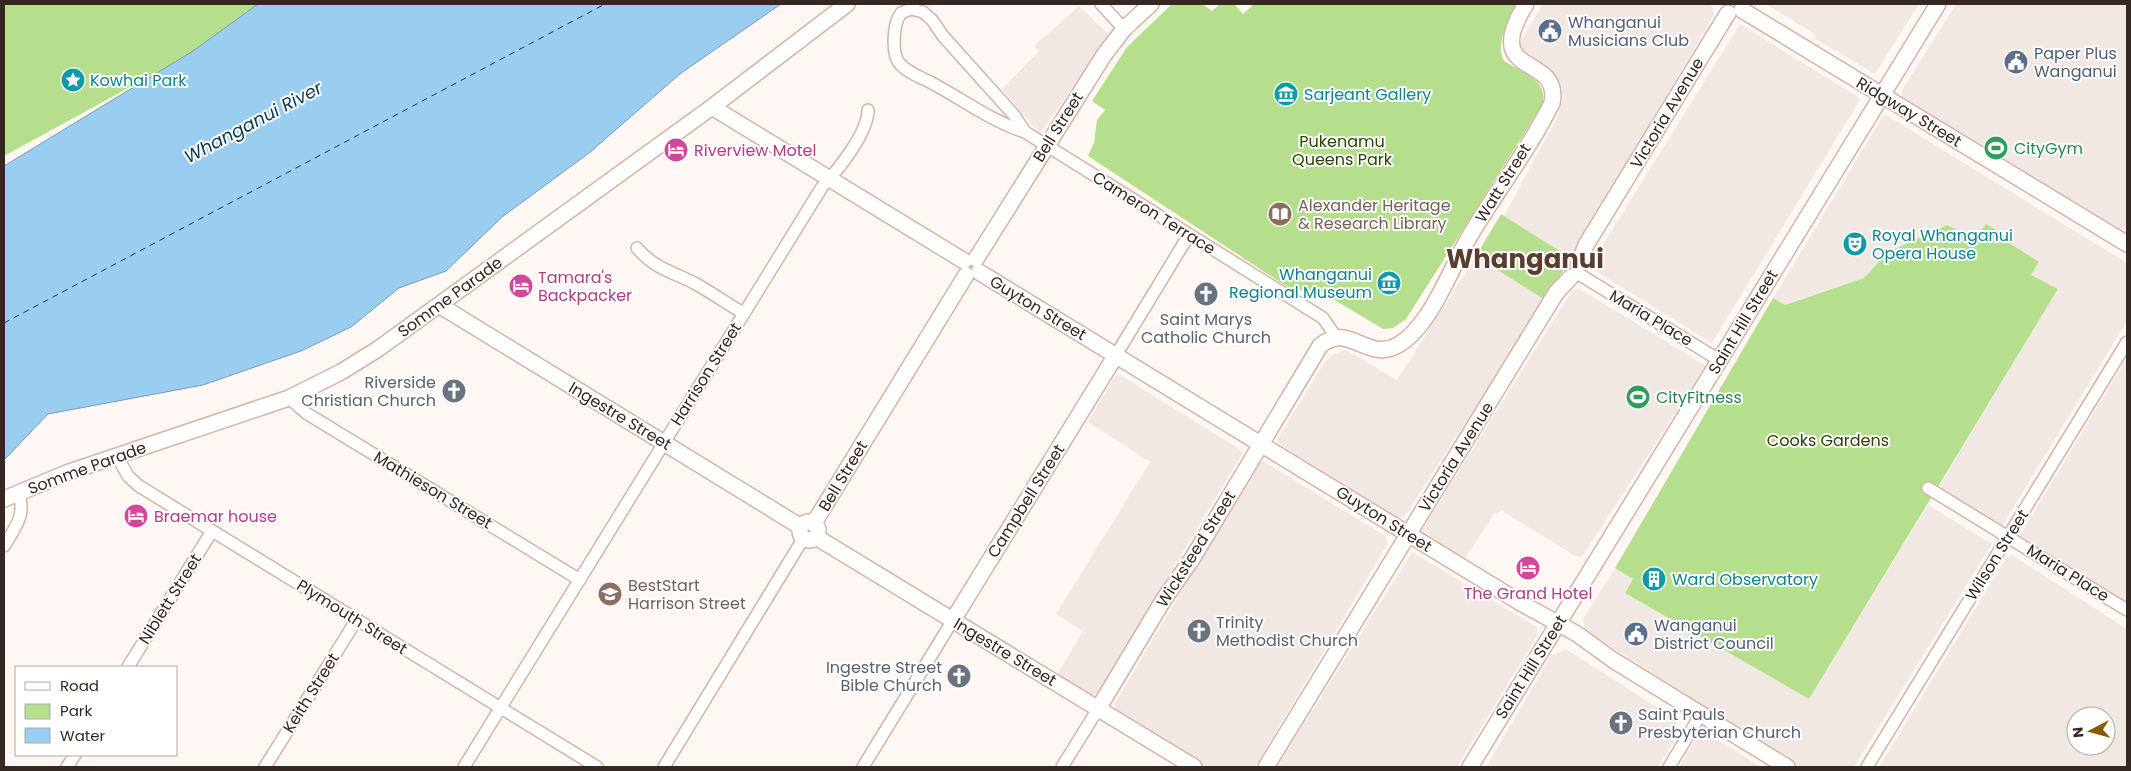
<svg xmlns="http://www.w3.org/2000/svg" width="2131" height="771" font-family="Poppins,sans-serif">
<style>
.built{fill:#f1e8e4;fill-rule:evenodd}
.green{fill:#b5df8d}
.water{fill:#99cef1;stroke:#7b9cb3}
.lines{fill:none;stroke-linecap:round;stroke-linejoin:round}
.ferry{stroke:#0d384f;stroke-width:1;stroke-dasharray:6 5;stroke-linecap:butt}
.street-casing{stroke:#d7b3a5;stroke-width:14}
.secondary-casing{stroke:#d7b3a5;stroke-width:18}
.street{stroke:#fff;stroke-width:11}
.secondary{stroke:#fff;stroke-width:15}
.labels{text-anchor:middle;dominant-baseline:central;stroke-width:4;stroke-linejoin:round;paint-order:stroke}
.service-label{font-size:16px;fill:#4e5e75;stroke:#fff;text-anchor:start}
.culture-label{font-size:16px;fill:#0d838f;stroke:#fff;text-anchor:start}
.street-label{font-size:16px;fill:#352722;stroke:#fff}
.park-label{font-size:16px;fill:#294303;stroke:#fff}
.leisure-label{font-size:16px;fill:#27864d;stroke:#fff;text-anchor:start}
.hotel-label{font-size:16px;fill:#b23c85;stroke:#fff;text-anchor:start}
.education-label{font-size:16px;fill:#785e54;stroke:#fff;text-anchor:start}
.worship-label{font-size:16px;fill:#5b616d;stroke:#fff;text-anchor:end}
.water-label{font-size:18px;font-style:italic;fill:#0d384f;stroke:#fff}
.town-label{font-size:26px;font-weight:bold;fill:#5a3c30;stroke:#fff}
</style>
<rect width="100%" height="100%" fill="#fff7f4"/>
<path class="built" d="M1543,4H1707L1712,6L1714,15L1571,258L1504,216L1558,116L1563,96L1561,85L1548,71L1515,50Z
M1766,4H1919L1875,74L1814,38L1816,35Z
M1956,4H2127V239L1909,105L1902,97V90Z
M1079,6L1109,35L1040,134L1002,89L1039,51L1034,46Z
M1740,24L1858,97L1860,100L1712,343L1589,267Z
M1886,115L2127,263V321L2001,528L1937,490L2058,289L2031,275L2039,262L2005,241L2008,237L1986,224L1975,240L1887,253L1864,278L1784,305L1773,298L1883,116Z
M1476,256L1545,300L1404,517L1397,519L1279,444L1277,440L1324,363L1333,354L1346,350L1397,380Z
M1576,289H1580L1706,366L1582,557L1575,556L1502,511L1494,514L1463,561L1421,534L1422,530L1572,291Z
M2127,358V607L2020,541V535Z
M1120,375L1241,450L1242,454L1097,694L1088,695L1056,676L1083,631L1056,614L1150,462L1088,422L1115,376Z
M1263,461L1386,536L1388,543L1255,767H1206L1116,711L1115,703L1257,463Z
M1928,505L1992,544L1854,767H1798L1584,629L1583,619L1615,568L1633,579L1625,593L1809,699Z
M1412,552L1537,627V636L1457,767H1277Z
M2012,555L2127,629V767H1879L2006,558ZM2076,716H2106V746H2076Z
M1566,649L1675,719L1680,732L1658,767H1486L1552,655Z
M1704,732L1760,766V767H1679L1699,733Z"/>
<path class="green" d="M4,4H278L229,33L4,156Z
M1172,4H1202L1212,11L1220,4H1234L1243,14L1254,4H1518C1510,21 1494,42 1504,61C1524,73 1547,79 1543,104L1406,319L1393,328L1383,329L1328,296L1289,288L1088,156L1094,143L1097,120L1105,110L1092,101L1127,47Z
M1501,214L1571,258L1545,300L1476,256Z
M1986,224L2008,237L2006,241L2039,262L2031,275L2058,289L1809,699L1625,593L1633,579L1615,568L1773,298L1785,305L1864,278L1887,253L1947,225L1975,239Z"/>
<path class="water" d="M258,4H781L681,73L589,153L502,217L446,271L399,288L351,327L301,351L203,385L48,414L4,460V166L193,51Z"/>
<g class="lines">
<path class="ferry" d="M4,323L605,4"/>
<defs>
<path id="street" d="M1101,4L1124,29
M911,9L923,12L932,20L943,36L1014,115L1025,132C991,121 962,99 930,82C920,77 908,73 900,64C891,54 893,24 901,13Z
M1025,132L1323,318L1336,337
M637,248C656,270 672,271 696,284C712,293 728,304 743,313
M1582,276L1719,360
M1116,355L1184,243L1191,236
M289,398L306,413L580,580
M117,456L128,476L139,486L597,767
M1928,488L2127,610
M4,546C15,528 27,514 18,492
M128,667L212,531
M67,767L75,755
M265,767L357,619
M464,767L822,187C838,170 868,133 868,110
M664,767L803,539
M863,767L953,620
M1062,767L1098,709
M1669,767L1701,714
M1867,767L2127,342"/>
<path id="secondary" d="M1742,10L2127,244
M712,107L964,261
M976,259L1104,55L1124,29L1151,4
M1578,266L1586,245L1728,13
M979,272L1521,603L1577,634L1613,660L1787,767
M439,305L801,527
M4,499L69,472L289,398L341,372L378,349L712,107L847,4
M800 531a9 9 0 1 1 18 0a9 9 0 1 1-18 0Z
M814,523L966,275
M816,537L1194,767
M953,620L1116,355
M1098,709L1164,599L1192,559L1320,346C1349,321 1367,363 1398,345C1430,327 1450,270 1468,239C1495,193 1529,150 1552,103C1562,52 1479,80 1526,4
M1266,767L1556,293L1571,277
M1470,767L1938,4"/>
</defs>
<use href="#street" class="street-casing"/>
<use href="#secondary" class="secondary-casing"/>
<use href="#street" class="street"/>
<use href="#secondary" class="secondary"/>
</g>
<defs>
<symbol id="civic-disc" viewBox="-11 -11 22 22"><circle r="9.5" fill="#5c6f8a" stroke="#fff"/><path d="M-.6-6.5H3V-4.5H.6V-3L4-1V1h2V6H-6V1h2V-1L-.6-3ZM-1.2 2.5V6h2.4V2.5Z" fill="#fff"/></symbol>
<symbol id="sight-disc" viewBox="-11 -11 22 22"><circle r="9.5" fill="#0f9aa8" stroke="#fff"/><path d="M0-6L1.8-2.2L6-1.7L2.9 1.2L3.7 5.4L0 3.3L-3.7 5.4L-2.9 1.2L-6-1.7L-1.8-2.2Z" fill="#fff"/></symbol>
<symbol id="museum-disc" viewBox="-11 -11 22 22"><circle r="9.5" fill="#0f9aa8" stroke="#fff"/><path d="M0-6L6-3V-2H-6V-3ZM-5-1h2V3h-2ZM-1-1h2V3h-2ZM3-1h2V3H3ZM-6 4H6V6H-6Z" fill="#fff"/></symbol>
<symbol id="stadium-disc" viewBox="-11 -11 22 22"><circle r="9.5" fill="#2e9e5b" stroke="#fff"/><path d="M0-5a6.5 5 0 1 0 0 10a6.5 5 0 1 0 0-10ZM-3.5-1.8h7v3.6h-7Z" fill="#fff"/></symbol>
<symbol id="hotel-disc" viewBox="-11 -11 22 22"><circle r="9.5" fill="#d1479c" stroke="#fff"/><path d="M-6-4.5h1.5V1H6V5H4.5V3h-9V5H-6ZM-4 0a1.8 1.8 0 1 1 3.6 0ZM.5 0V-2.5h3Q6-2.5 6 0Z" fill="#fff"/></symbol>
<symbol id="library-disc" viewBox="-11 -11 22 22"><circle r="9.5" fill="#8d6e63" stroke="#fff"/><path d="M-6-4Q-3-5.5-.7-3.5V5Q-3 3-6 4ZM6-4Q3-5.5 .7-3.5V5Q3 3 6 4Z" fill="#fff"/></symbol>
<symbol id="theatre-disc" viewBox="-11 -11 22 22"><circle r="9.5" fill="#0f9aa8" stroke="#fff"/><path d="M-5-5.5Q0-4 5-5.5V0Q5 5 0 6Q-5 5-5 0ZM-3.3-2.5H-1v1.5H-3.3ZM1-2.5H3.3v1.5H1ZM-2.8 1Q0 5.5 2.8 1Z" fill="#fff"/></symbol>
<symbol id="church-disc" viewBox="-11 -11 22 22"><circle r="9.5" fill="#6b7280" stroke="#fff"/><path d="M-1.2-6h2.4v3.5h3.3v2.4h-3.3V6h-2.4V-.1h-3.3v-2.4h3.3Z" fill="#fff"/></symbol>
<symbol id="building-disc" viewBox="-11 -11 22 22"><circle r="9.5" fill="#0f9aa8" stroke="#fff"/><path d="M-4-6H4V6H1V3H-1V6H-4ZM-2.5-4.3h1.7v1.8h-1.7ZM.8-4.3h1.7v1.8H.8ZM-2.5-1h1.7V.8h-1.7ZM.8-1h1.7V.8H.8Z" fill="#fff"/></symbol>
<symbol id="school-disc" viewBox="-11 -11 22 22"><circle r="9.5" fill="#8d6e63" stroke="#fff"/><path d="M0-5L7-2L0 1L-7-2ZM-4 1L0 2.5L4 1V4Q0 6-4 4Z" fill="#fff"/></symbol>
</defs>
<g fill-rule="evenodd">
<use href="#civic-disc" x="1536" y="17" width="28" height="28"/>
<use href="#civic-disc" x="2002" y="48" width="28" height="28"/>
<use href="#sight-disc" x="59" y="66" width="28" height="28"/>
<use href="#museum-disc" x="1272" y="80" width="28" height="28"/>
<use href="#stadium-disc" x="1982" y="134" width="28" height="28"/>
<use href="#hotel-disc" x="662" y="136" width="28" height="28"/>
<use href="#library-disc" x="1266" y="200" width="28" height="28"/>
<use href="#theatre-disc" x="1841" y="230" width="28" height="28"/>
<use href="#museum-disc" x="1375" y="269" width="28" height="28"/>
<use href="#hotel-disc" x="507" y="272" width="28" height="28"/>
<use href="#church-disc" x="1192" y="280" width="28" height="28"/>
<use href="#church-disc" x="440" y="377" width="28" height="28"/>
<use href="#stadium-disc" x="1624" y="383" width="28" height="28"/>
<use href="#hotel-disc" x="122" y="502" width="28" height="28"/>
<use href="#hotel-disc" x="1514" y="554" width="28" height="28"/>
<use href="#building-disc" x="1640" y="565" width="28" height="28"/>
<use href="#school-disc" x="596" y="580" width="28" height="28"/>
<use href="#church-disc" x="1185" y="617" width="28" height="28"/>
<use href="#civic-disc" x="1622" y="620" width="28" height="28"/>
<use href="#church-disc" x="945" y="662" width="28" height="28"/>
<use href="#church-disc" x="1607" y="709" width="28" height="28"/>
</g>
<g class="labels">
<g class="service-label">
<text x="1568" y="22">Whanganui<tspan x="1568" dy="18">Musicians Club</tspan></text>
<text x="2034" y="53">Paper Plus<tspan x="2034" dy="18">Wanganui</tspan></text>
<text x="1654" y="625">Wanganui<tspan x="1654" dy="18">District Council</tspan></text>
</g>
<g class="culture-label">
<text x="90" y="80">Kowhai Park</text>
<text x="1304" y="94">Sarjeant Gallery</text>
<text x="1872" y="235">Royal Whanganui<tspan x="1872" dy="18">Opera House</tspan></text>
<text x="1372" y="274" text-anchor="end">Whanganui<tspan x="1372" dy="18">Regional Museum</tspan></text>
<text x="1672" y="579">Ward Observatory</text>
</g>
<g class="street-label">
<text transform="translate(1909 112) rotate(31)">Ridgway Street</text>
<text transform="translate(1667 113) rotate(-59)">Victoria Avenue</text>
<text transform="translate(1058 127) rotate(-58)">Bell Street</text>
<text transform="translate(1503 183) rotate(-58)">Watt Street</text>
<text transform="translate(1154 213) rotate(32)">Cameron Terrace</text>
<text transform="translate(450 297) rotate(-36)">Somme Parade</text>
<text transform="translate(1038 308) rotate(31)">Guyton Street</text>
<text transform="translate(1651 318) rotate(31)">Maria Place</text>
<text transform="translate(1743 322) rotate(-59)">Saint Hill Street</text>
<text transform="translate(706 374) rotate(-58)">Harrison Street</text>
<text transform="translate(620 416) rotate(31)">Ingestre Street</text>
<text transform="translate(1456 457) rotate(-58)">Victoria Avenue</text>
<text transform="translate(87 468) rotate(-20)">Somme Parade</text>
<text transform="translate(843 476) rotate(-59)">Bell Street</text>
<text transform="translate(433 490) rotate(31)">Mathieson Street</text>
<text transform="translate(1026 501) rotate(-58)">Campbell Street</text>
<text transform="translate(1384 519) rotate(32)">Guyton Street</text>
<text transform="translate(1196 549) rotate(-58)">Wicksteed Street</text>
<text transform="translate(1997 555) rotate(-58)">Wilson Street</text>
<text transform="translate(2068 573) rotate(32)">Maria Place</text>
<text transform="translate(170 599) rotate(-58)">Niblett Street</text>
<text transform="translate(352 617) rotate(32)">Plymouth Street</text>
<text transform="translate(1005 652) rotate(31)">Ingestre Street</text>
<text transform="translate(1531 667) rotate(-58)">Saint Hill Street</text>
<text transform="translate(311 693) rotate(-58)">Keith Street</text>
</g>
<g class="park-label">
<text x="1342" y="141">Pukenamu<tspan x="1342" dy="18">Queens Park</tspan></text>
<text x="1828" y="440">Cooks Gardens</text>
</g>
<g class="leisure-label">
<text x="2014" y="148">CityGym</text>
<text x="1656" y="397">CityFitness</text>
</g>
<g class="hotel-label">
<text x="694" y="150">Riverview Motel</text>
<text x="538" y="277">Tamara's<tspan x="538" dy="18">Backpacker</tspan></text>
<text x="154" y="516">Braemar house</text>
<text x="1528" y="593" text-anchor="middle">The Grand Hotel</text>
</g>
<g class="education-label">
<text x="1298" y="205">Alexander Heritage<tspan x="1298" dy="18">&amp; Research Library</tspan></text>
<text x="628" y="585">BestStart<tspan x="628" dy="18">Harrison Street</tspan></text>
</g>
<g class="worship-label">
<text x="1206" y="319" text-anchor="middle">Saint Marys<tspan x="1206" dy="18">Catholic Church</tspan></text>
<text x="436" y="382">Riverside<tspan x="436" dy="18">Christian Church</tspan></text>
<text x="1216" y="622" text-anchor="start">Trinity<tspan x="1216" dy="18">Methodist Church</tspan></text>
<text x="942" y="667">Ingestre Street<tspan x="942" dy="18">Bible Church</tspan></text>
<text x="1638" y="714" text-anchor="start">Saint Pauls<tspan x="1638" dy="18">Presbyterian Church</tspan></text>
</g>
<g class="water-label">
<text transform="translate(253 122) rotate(-28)">Whanganui River</text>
</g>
<g class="town-label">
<text x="1525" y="259">Whanganui</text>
</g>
</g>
<rect width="2131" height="771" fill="none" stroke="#352722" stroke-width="10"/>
<rect x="15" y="666" width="162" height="90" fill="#ffffff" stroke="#aea9a7"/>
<rect x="25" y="682" width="25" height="8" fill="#ffffff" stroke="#aea9a7"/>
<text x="60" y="691" font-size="15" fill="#352722">Road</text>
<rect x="25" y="704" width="25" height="15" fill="#b5df8d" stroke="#aea9a7"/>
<text x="60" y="716" font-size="15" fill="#352722">Park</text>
<rect x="25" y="728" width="25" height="15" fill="#99cef1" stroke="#aea9a7"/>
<text x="60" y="741" font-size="15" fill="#352722">Water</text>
<g transform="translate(2091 731) rotate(264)"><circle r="24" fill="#ffffff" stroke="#aea9a7"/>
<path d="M0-4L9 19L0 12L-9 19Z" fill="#8b5a02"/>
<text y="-8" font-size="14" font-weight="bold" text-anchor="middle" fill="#352722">N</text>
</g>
</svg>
